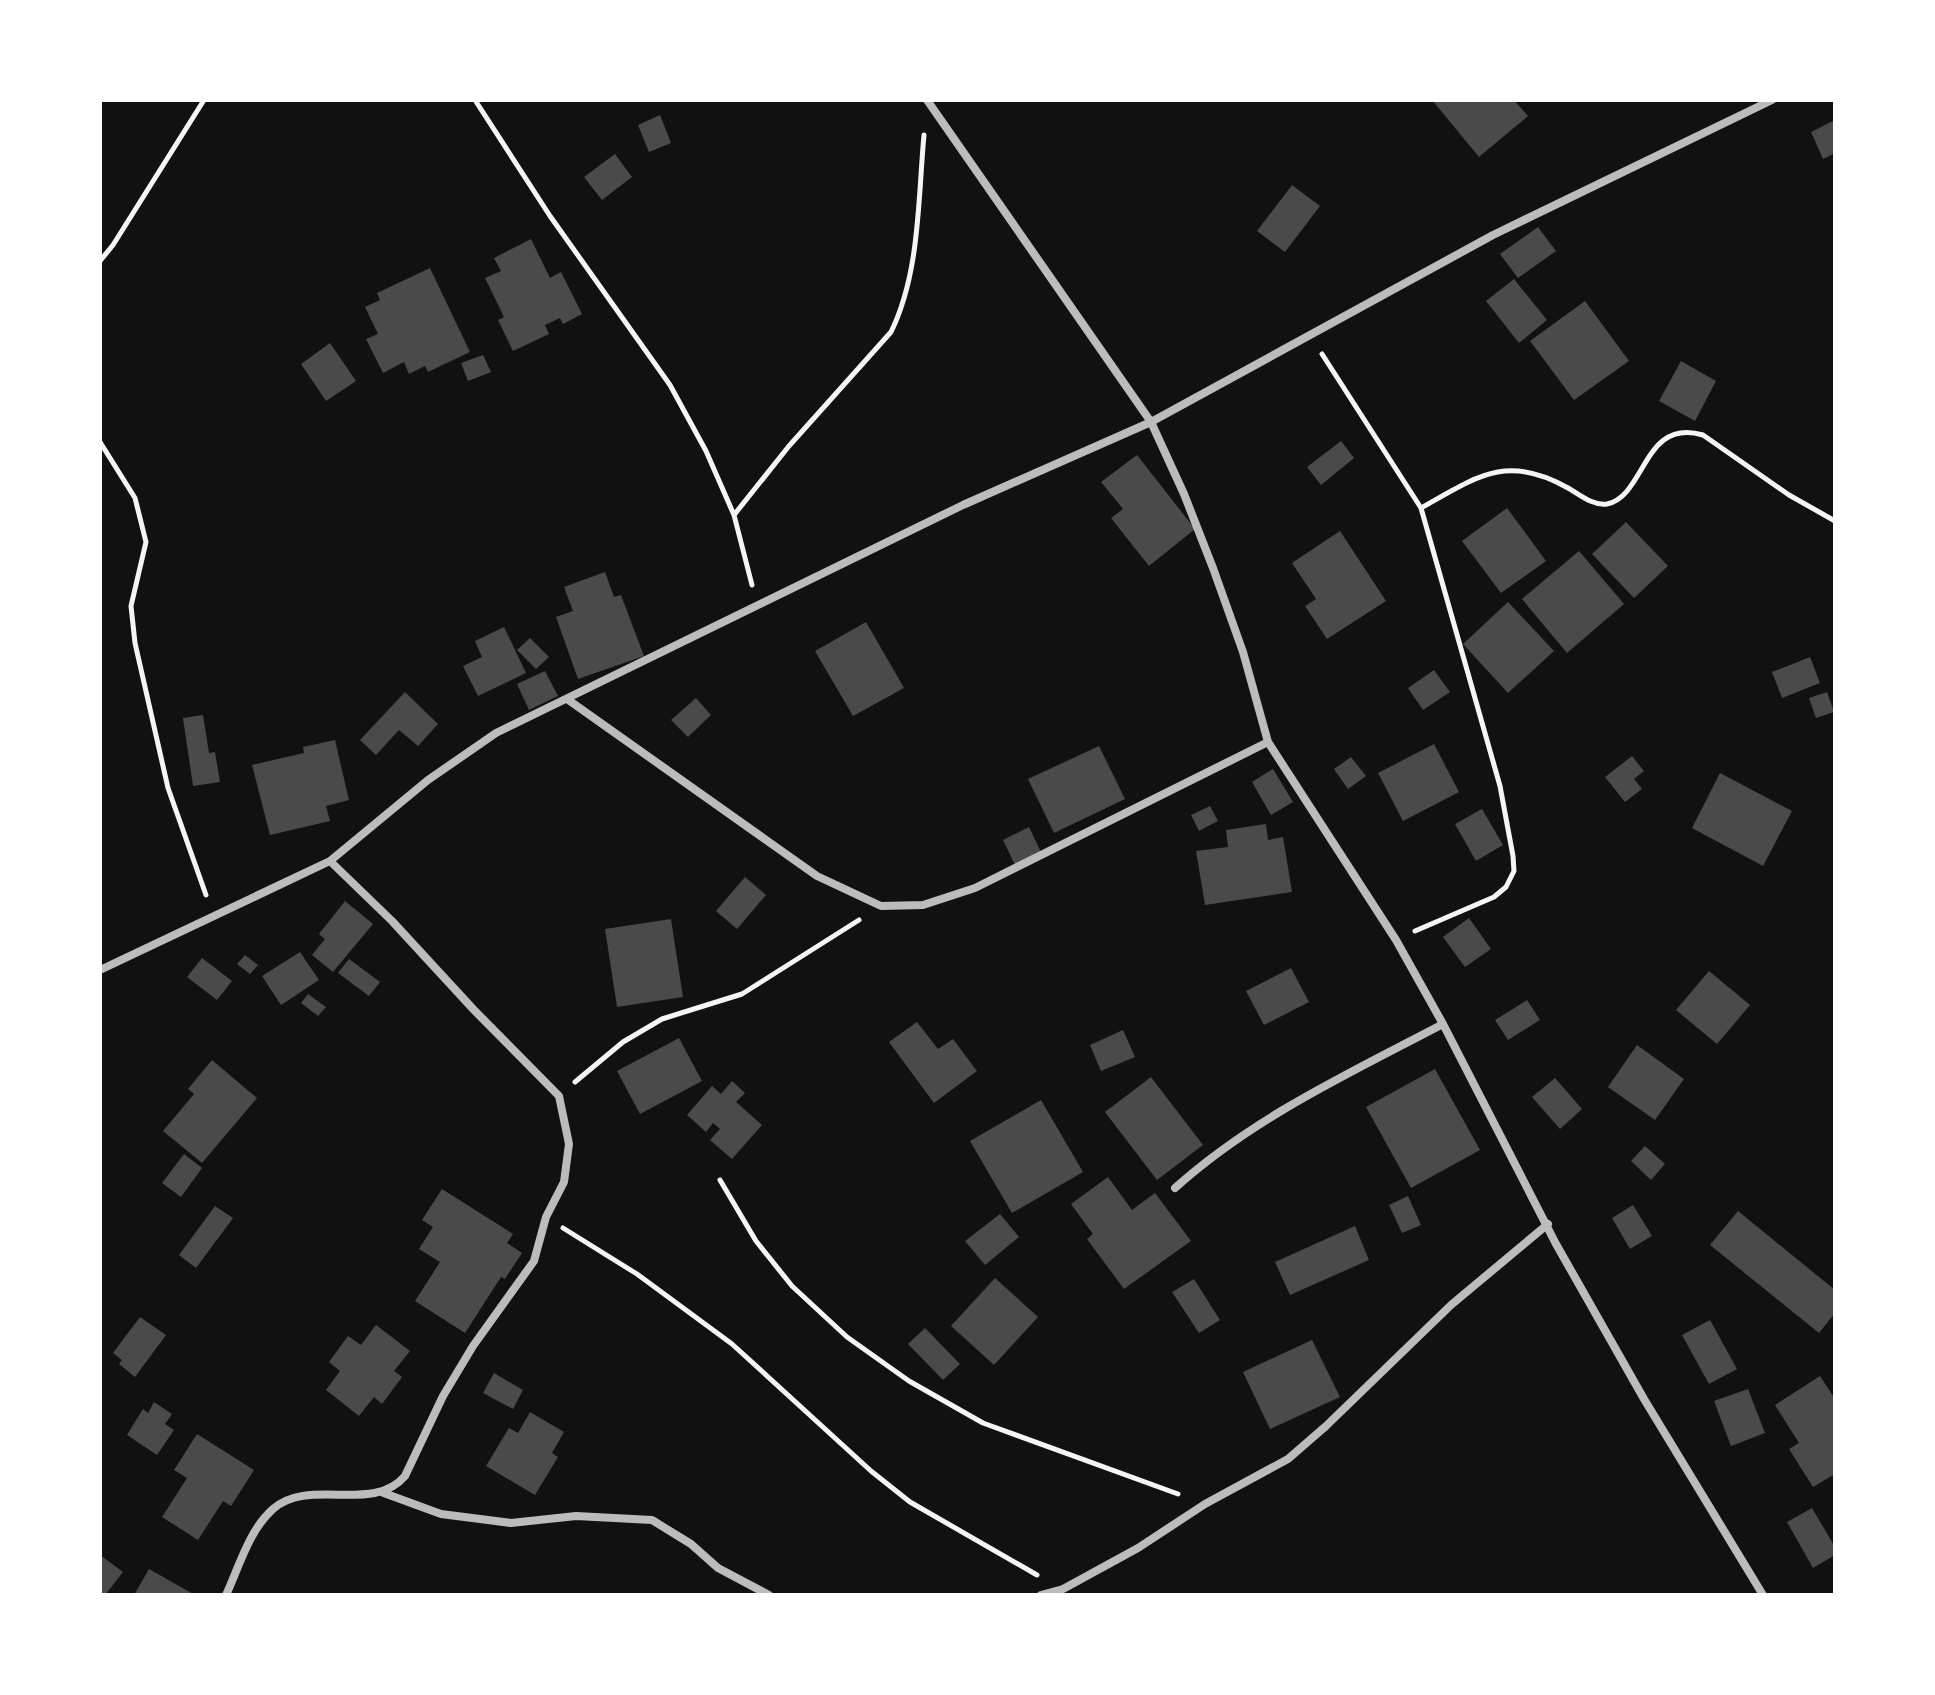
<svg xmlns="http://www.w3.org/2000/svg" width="1935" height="1695" font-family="'Golos Text',sans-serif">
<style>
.building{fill:#4a4a4a}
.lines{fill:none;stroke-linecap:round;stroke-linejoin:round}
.path{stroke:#f5f5f5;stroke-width:5}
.minor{stroke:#bcbcbc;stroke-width:8}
</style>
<rect width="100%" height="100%" fill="#111"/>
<path class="building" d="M1432,100H1514L1528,116L1479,157Z
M660,115L671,143L649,152L638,125Z
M1835,120V153L1823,159L1811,132Z
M615,154L632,177L602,200L584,177Z
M1292,185L1320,206L1285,252L1257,231Z
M1538,227L1556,251L1518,278L1500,254Z
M531,239L550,278L561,272L582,314L563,324L560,318L545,325L549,334L513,351L498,320L504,317L485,278L501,271L494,258Z
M430,268L470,352L428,372L425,366L409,374L404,362L383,373L366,339L378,334L365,307L380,300L377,293Z
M1514,279L1547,320L1519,343L1486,301Z
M1585,301L1629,361L1574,400L1530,341Z
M330,343L356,381L326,401L301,364Z
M483,355L491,372L468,381L461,363Z
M1681,361L1716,381L1695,421L1659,401Z
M1341,441L1354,458L1321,485L1307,467Z
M1137,455L1195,529L1149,566L1111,518L1123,509L1101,482Z
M1507,508L1546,561L1501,593L1462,541Z
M1626,522L1668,566L1634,598L1592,554Z
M1340,531L1386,601L1327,639L1305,606L1316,599L1292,563Z
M1579,551L1624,604L1567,653L1522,599Z
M605,572L614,597L621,595L644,656L578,679L556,617L573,611L564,587Z
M1508,602L1554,651L1508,693L1463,644Z
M866,622L904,688L853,716L815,651Z
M504,627L526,673L478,696L463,666L482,657L475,641Z
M530,638L549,657L536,669L517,650Z
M1810,657L1820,683L1782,698L1772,672Z
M1434,670L1450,692L1423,710L1408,688Z
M545,671L558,696L529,710L517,684Z
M405,692L438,724L418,746L399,730L376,755L360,740Z
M1827,692L1834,712L1816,718L1809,698Z
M696,698L711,715L688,737L671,720Z
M203,715L209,753L215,752L220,782L193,786L183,718Z
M335,740L349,800L326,806L330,821L270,835L252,765L304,753L303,747Z
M1434,744L1459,792L1403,821L1378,773Z
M1099,746L1125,799L1054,833L1028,779Z
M1632,756L1644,771L1634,779L1642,789L1625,802L1605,777Z
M1351,757L1366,776L1348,789L1334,769Z
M1273,769L1293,802L1271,815L1252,782Z
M1720,773L1792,811L1763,866L1692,828Z
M1210,806L1218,821L1199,831L1191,815Z
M1482,809L1503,845L1476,861L1455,824Z
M1266,824L1268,840L1283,837L1292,892L1205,905L1196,851L1228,847L1226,830Z
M1029,827L1041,852L1015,865L1003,840Z
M745,877L766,895L737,929L716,911Z
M345,901L373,924L333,972L312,955L325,939L319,934Z
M1469,918L1491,949L1465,967L1443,937Z
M671,919L683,997L617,1007L605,929Z
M300,952L319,980L281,1005L262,976Z
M245,955L258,965L250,974L237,964Z
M202,958L232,981L217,1000L187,977Z
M349,959L380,982L369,996L338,973Z
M1291,968L1309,1002L1264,1025L1246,991Z
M1709,971L1750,1005L1717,1044L1676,1010Z
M308,994L326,1007L318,1016L301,1003Z
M1527,1000L1540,1020L1508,1040L1495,1020Z
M917,1022L938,1049L953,1039L977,1071L934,1103L889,1042Z
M1123,1030L1135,1057L1101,1071L1090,1045Z
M679,1038L702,1081L640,1114L617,1071Z
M1637,1045L1684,1079L1655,1120L1608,1087Z
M212,1060L257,1098L202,1163L163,1131L194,1094L188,1089Z
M1435,1069L1480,1150L1411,1188L1366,1107Z
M1151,1077L1203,1145L1157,1180L1105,1112Z
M1555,1078L1582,1109L1560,1129L1532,1097Z
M732,1081L745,1093L736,1102L762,1125L732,1159L710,1140L720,1129L713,1123L706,1132L687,1115L712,1086L721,1094Z
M1041,1100L1083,1172L1012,1213L970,1141Z
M1645,1146L1665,1164L1651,1180L1631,1161Z
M184,1154L202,1168L181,1197L162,1183Z
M1108,1177L1132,1210L1155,1193L1191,1241L1124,1289L1087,1239L1093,1234L1071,1204Z
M442,1189L513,1234L507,1243L522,1253L505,1279L501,1277L465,1333L415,1301L440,1262L419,1249L433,1227L422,1220Z
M1408,1196L1421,1225L1402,1233L1389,1205Z
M1633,1205L1652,1236L1630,1249L1612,1218Z
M215,1206L233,1218L196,1268L179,1255Z
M1738,1211L1835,1290V1313L1819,1333L1710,1245Z
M1000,1214L1019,1237L985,1265L965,1241Z
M1355,1226L1369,1260L1290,1295L1275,1262Z
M995,1278L1038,1317L994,1365L951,1326Z
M1194,1279L1220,1320L1199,1333L1172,1292Z
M140,1317L166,1335L135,1377L119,1364L122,1360L113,1353Z
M1710,1320L1737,1369L1709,1384L1682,1335Z
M376,1325L410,1351L394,1371L402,1377L382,1404L374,1397L359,1416L326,1390L340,1371L329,1362L348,1336L361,1345Z
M925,1328L960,1364L943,1380L908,1344Z
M1312,1340L1340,1397L1270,1429L1243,1372Z
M494,1373L523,1390L513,1409L483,1393Z
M1820,1376L1835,1399V1474L1813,1487L1789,1449L1799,1443L1775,1405Z
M1748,1389L1765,1433L1731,1446L1714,1401Z
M154,1402L172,1414L165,1424L174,1430L157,1455L127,1435L143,1409L148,1413Z
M530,1412L564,1432L552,1453L558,1457L535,1495L486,1466L509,1428L518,1433Z
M197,1434L254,1470L231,1506L223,1501L198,1540L162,1517L187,1478L174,1470Z
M1812,1508L1835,1547V1555L1813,1568L1787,1522Z
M100,1555L123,1572L105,1595H100Z
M149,1569L195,1595H134Z"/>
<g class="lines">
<path class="path" d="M475,100L550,216L670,385L706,451L734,515L752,585
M100,261L113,245L204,100
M1322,354L1421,508L1500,786L1513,856L1514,871L1506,887L1494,897L1415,931
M100,442L135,498L146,542L131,606L135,643L168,788L206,895
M1421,508C1476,477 1507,453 1568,488C1579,494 1593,506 1607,504C1646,496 1643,417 1703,435L1789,495L1835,521
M734,515L789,446L891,332C920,273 918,199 924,135
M575,1082L623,1042L662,1019L742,994L859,920
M720,1180L756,1241L792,1286L847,1337L909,1381L983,1423L1178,1494
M563,1228L637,1274L732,1344L871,1471L910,1502L1037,1575"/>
<path class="minor" d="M927,100L1151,422L1184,494L1213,568L1243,652L1268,742L1396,940L1443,1024L1556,1244L1644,1399L1763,1595
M567,699L817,876L881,906L923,905L975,888L1268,742
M100,970L330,861L428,780L496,733L963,505L1151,422L1493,235L1772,100
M1175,1188C1254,1117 1350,1073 1443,1024
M381,1492L441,1514L511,1523L576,1516L652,1520L691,1544L718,1568L769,1595
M226,1595C239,1567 249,1530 273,1509C309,1477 373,1514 405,1476L443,1396L473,1346L534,1261L546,1217L564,1182L569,1144L559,1096L474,1010L392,921L330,861
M1041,1595L1063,1589L1138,1548L1205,1504L1288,1459L1326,1426L1451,1305L1548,1224"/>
</g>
<rect width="1935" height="1695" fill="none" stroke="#ffffff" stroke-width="204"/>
</svg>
